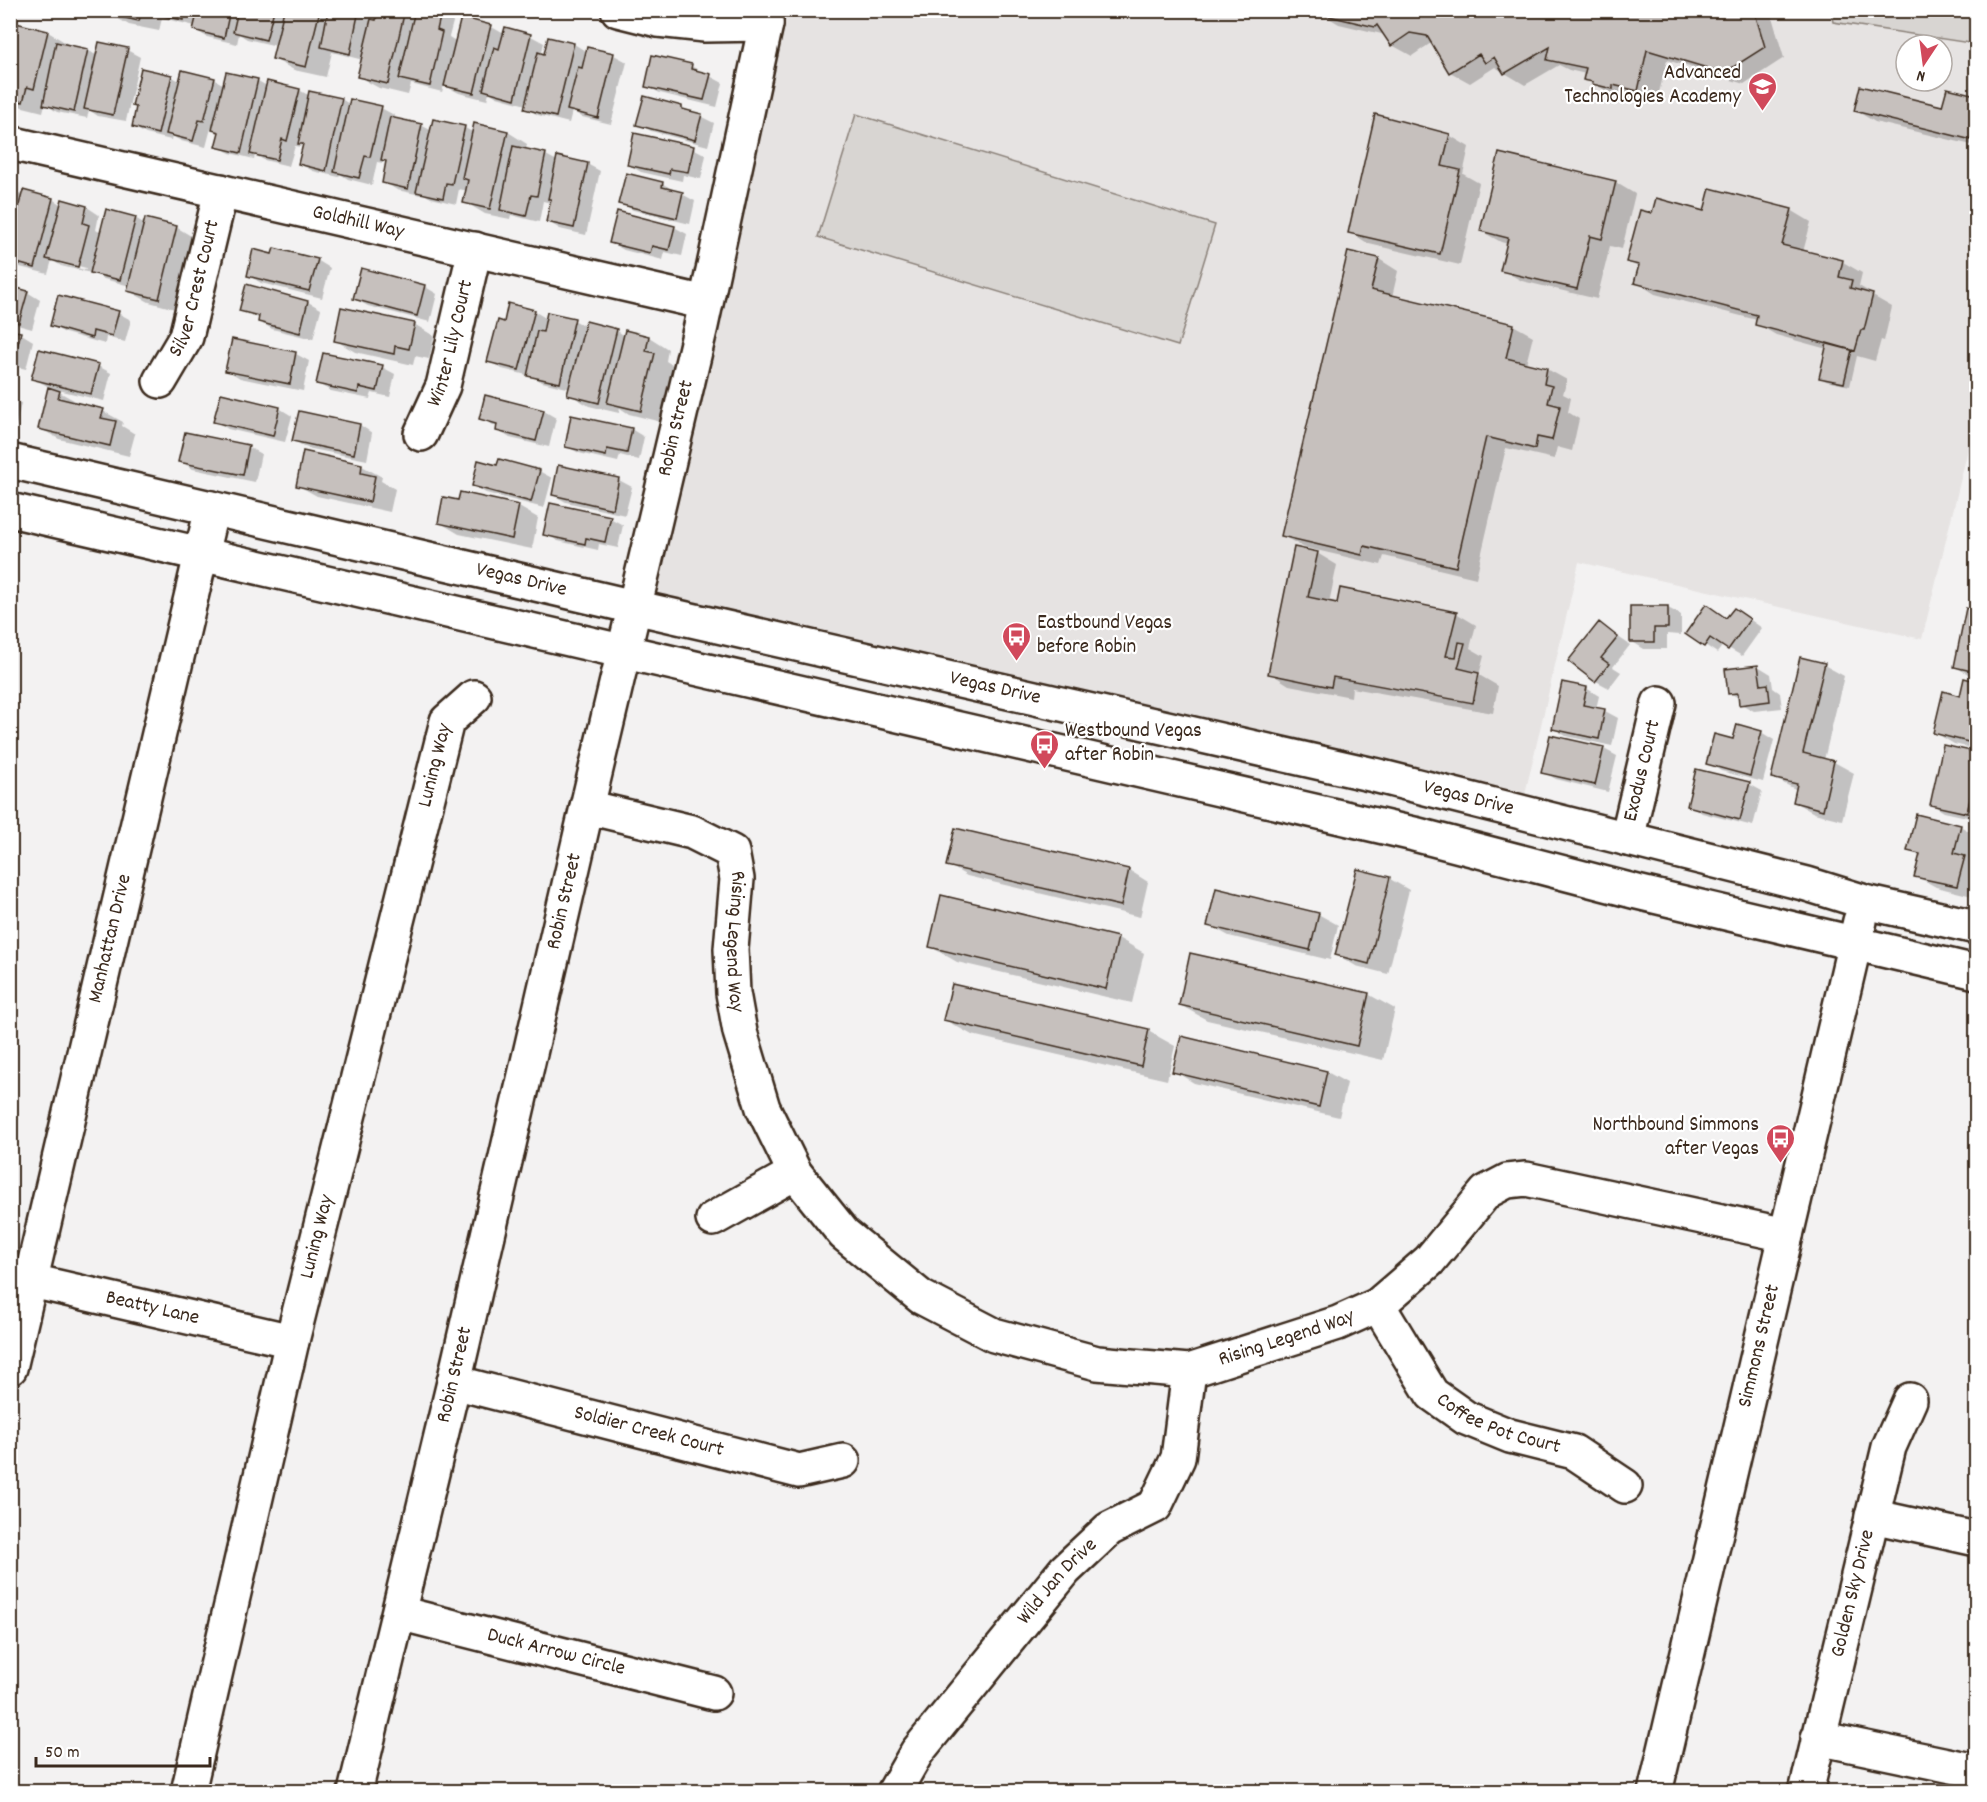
<svg xmlns="http://www.w3.org/2000/svg" width="1987" height="1802" font-family="Dekko,sans-serif">
<style>
.built{fill:#e6e3e2;fill-rule:evenodd}
.green{fill:#d8d5d2;stroke:#8a8078;stroke-width:1.5}
.shadow{fill:#0003;fill-rule:evenodd}
.building{fill:#c6c0bd;stroke:#3b2a1e;stroke-width:1.5}
.lines{fill:none;stroke-linecap:round;stroke-linejoin:round}
.minor-casing{stroke:#3b2a1e;stroke-width:38}
.major-casing{stroke:#3b2a1e;stroke-width:38}
.minor{stroke:#fff;stroke-width:33}
.major{stroke:#fff;stroke-width:33}
.labels{text-anchor:middle;dominant-baseline:central;stroke-width:4.5;stroke-linejoin:round;paint-order:stroke}
.poi-label{font-size:21px;fill:#3b2a1e;stroke:#fff;text-anchor:end}
.street-label{font-size:21px;fill:#3b2a1e;stroke:#fff}
</style>
<rect width="100%" height="100%" fill="#f3f2f2"/>
<filter id="ink" filterUnits="userSpaceOnUse"><feTurbulence type="fractalNoise" baseFrequency=".0167" numOctaves="2"/><feDisplacementMap in="SourceGraphic" scale="12" xChannelSelector="R" yChannelSelector="G"/><feConvolveMatrix kernelMatrix="1 2 1 2 8 2 1 2 1" color-interpolation-filters="sRGB"/></filter>
<g filter="url(#ink)">
<path class="built" d="M766,11H1976V416L1922,639L1579,562L1521,811L634,607ZM1906,45H1942V81H1906Z"/>
<path class="green" d="M1831,11H1976V44L1833,22Z
M856,114L1215,225L1178,346L818,237Z"/>
<path class="shadow" d="M85,10H368L367,16L371,20L377,22L379,10H410L416,14L417,10H422L440,14L453,22L449,37L457,42L490,26L504,34L506,29L531,36L544,43L541,55L545,56L549,38L574,44L587,52L588,49L614,55L627,62L611,124L582,117L572,111L569,123L538,115L526,108V105L497,97L489,92L487,100L459,93L444,85L442,92L411,84L408,95L379,88L359,77L363,60L332,52L326,77L294,70L274,59L277,46L247,39L239,34L237,44L207,37L195,30V26L162,18L159,31L129,25L110,14V16Z
M1319,10H1770L1784,58L1744,84L1667,60L1657,101L1633,95L1632,99L1614,95L1585,79L1586,74L1569,70L1559,65L1525,85L1495,67L1470,83L1450,72L1433,44L1431,43L1412,56L1392,45L1386,35L1339,24L1319,12Z
M10,21L16,24L48,32L68,44L67,46L88,50L97,56L127,50L140,57L126,121L98,116L89,110L87,118L57,112L45,104L43,112L19,106L10,101Z
M691,66L723,83L717,107L660,93L647,86Z
M227,74L258,81L267,86L299,90L310,96L341,99L351,105L381,108L394,115L393,120L421,125L432,131L465,128L474,133L508,132L527,144L526,150L546,155L557,161L587,164L600,171L586,235L560,229L547,221L551,203L543,201L539,222L511,215L510,219L485,214L465,202L468,191L459,189L456,204L431,198L422,193L421,195L397,190L384,182L388,162L384,160L383,163L377,162L372,185L348,179L340,174L339,177L313,171L300,164L304,145L301,144L300,147L295,146L289,166L264,160L255,155L254,159L230,153L217,146L220,133L211,128L206,147L181,141L172,136L171,140L146,134L133,127L171,76L181,82L214,79L224,85Z
M1948,90L1976,96V146L1875,122L1855,110L1943,108Z
M682,107L714,123L708,146L651,131L638,124Z
M1449,135L1469,147L1463,174L1479,183L1460,265L1369,244L1350,232Z
M693,148L706,155L701,179L683,175L682,181L641,172L629,165Z
M627,175L663,184L695,201L690,224L633,210L620,203Z
M1615,182L1635,194L1622,249L1610,246L1597,299L1522,281L1502,270L1508,244L1501,242L1481,231Z
M10,189L23,196L52,199L62,205L87,207L99,215L96,230L101,233L135,218L145,224L176,227L196,239L179,310L149,302L129,291L130,286L104,279L91,272V273L61,266L52,260L48,274L20,267L10,261ZM60,261L86,268L85,270L60,264Z
M1791,210L1811,222L1803,252L1843,262L1862,273L1859,286L1871,293V295L1892,307L1884,341L1881,340L1875,361L1857,356L1850,386L1826,381L1821,378L1827,349L1776,335L1757,324V320L1655,294L1636,282L1639,268L1628,261L1653,215Z
M674,227L687,234L682,256L665,252L663,260L624,250L611,243Z
M273,256L317,260L330,268L322,298L261,283L248,275Z
M1379,259L1398,271L1392,297L1513,325L1533,336L1526,364L1547,369L1567,380L1563,394L1571,398L1568,412L1579,419L1572,451L1557,447L1554,459L1506,448L1476,578L1384,556L1381,565L1303,547L1283,536Z
M424,286L437,294L430,322L368,306L355,299Z
M10,288L27,292L40,300L32,329L10,323Z
M308,302L321,309L313,339L272,329L259,321L260,319L241,310Z
M534,311L547,319L574,320L586,327L616,330L625,336L649,337L668,349L666,361L674,366L661,422L629,414L620,408L619,413L589,406L569,394L571,389L542,382L531,376L502,369L489,361L505,323Z
M118,313L131,320L125,342L106,337L105,344L65,333L52,326Z
M414,324L434,336L429,359L415,356L413,365L355,352L335,340Z
M10,331L20,333L33,341L26,369L10,365Z
M233,341L296,354L309,361L303,391L240,378L227,370Z
M98,366L111,373L104,401L54,389L79,403L103,411L123,422L122,426L135,434L129,456L59,439L39,428L49,387L33,378Z
M382,367L395,374L390,397L372,393L370,399L331,391L318,384Z
M10,398L21,403L15,431L10,430Z
M279,408L292,416L285,442L228,429L215,421Z
M544,411L556,418L549,447L510,438L497,430L498,427L480,419Z
M360,425L372,433L367,460L307,448L294,441Z
M631,429L644,437L639,460L620,455L618,462L579,453L566,446Z
M248,447L261,454L255,482L193,469L180,461Z
M362,466L382,477L381,481L395,489L390,512L317,496L297,485Z
M498,467L539,471L552,478L544,508L486,493L473,486Z
M560,467L619,480L632,487L625,515L566,502L553,495Z
M461,494L519,507L538,518L532,549L459,534L439,522L459,502Z
M610,518L623,525L618,548L599,544L598,550L558,541L545,534Z
M1317,553L1337,565L1329,603L1456,613L1476,625L1470,648L1484,656L1479,675L1498,686L1493,713L1352,688L1351,697L1289,685L1270,673Z
M1668,608L1681,615V635L1667,634V649H1644L1631,641Z
M1735,609L1762,628L1742,656L1723,645L1717,653L1687,633L1727,619Z
M1967,610L1976,612V678L1955,667Z
M1599,624L1630,645L1613,667L1621,672L1609,688L1596,681Z
M1824,665L1844,676L1824,760L1834,762L1854,773L1842,820L1814,813L1794,802L1797,790L1773,778Z
M1758,666L1771,674L1773,688L1780,693L1782,708L1754,711L1741,704L1740,699L1730,693Z
M1966,680L1976,683V749L1954,744L1934,732L1961,698Z
M1586,688L1599,696L1596,709L1605,711L1618,718L1612,746L1566,736L1554,729Z
M1761,732L1774,740L1763,782L1721,771L1708,763L1734,741Z
M1551,737L1604,749L1617,756L1608,792L1556,779L1543,772Z
M1944,747L1976,753V819L1944,812L1931,804Z
M1749,784L1762,791L1753,826L1702,813L1689,805Z
M1960,826L1976,835V852L1974,863L1976,864V897L1936,887L1916,876L1921,857L1909,850Z
M948,865L1129,870L1148,882L1140,917L967,876Z
M1358,871L1390,879L1409,890L1388,974L1356,966L1337,955Z
M1318,914L1338,925L1330,960L1229,936L1209,925Z
M1118,938L1144,953L1132,1003L957,962L931,947Z
M1368,994L1395,1009L1383,1060L1207,1020L1180,1005Z
M945,1020L1148,1031L1175,1046L1167,1080L972,1035Z
M1182,1037L1327,1072L1347,1083L1339,1117L1194,1083L1174,1071Z"/>
<path class="building" d="M108,10H142L139,21L107,14Z
M151,10H185L183,20L150,13Z
M198,10H230L224,38L193,30Z
M238,10H274L266,40L233,32Z
M284,10H320L306,67L272,59Z
M328,10H359L350,54L321,47Z
M378,10H405L388,84L357,77L371,19L376,20Z
M415,10L441,13L437,30L442,32L430,86L399,79Z
M1318,10H1754L1765,47L1724,73L1647,50L1638,91L1613,85V89L1592,84L1593,82L1583,80L1586,68L1547,60L1550,47L1504,74L1494,57L1485,63L1479,54L1449,73L1427,36L1410,33L1391,46L1377,25L1375,27L1333,17L1317,13Z
M461,17L491,25L474,93L444,86Z
M16,23L48,31L34,89L27,87L23,102L10,99V44Z
M505,27L531,34L515,99L483,90L494,47L499,49Z
M548,37L574,43L556,117L524,109L538,52L544,54Z
M56,42L88,49L74,112L43,105Z
M99,42L128,48L113,115L84,109Z
M587,47L614,53L598,118L567,110L578,67L582,68Z
M652,55L692,64L691,69L711,74L704,100L645,87Z
M141,68L172,75L158,134L132,127L136,107L132,106Z
M182,70L215,78L204,121L199,120L193,141L166,134Z
M226,72L258,79L241,153L215,147L219,132L212,130Z
M267,81L300,89L287,141L282,139L277,160L250,154Z
M1860,86L1942,106L1947,88L1976,95V141L1854,111Z
M309,91L342,98L326,171L298,164L303,144H298Z
M644,96L682,106V109L702,114L695,140L636,125Z
M350,99L382,106L370,157L365,156L359,178L334,172Z
M1375,114L1450,134L1442,166L1460,170L1440,254L1348,233Z
M390,117L422,124L408,189L382,183L386,161L381,160Z
M433,119L465,126L452,184L446,183L443,198L416,192Z
M474,123L508,131L490,209L463,203L468,180L462,178Z
M634,133L694,146L688,172L670,169L669,174L627,165Z
M513,146L546,153L537,196L531,195L526,216L500,210Z
M1499,153L1616,181L1602,239L1590,236L1577,289L1500,271L1508,238L1480,231Z
M557,156L588,163L574,228L546,222L551,199H548Z
M626,173L663,182L662,187L683,192L677,218L618,204Z
M1710,188L1792,209L1782,245L1843,260L1839,277L1852,280L1850,288L1873,294L1864,330H1861L1855,351L1755,325L1757,315L1634,283L1639,265L1626,262L1640,210L1652,213L1656,198L1704,211Z
M23,190L53,198L35,268L10,261V239Z
M62,199L87,206L83,223L89,225L78,267L46,259Z
M106,209L136,217L120,280L90,273Z
M617,211L675,226L669,250L652,246L650,253L609,243Z
M145,218L177,226L159,299L127,291Z
M274,248L318,259L309,291L247,276L253,249L272,254Z
M1348,251L1379,258L1371,290L1514,324L1506,358L1547,368L1544,384L1552,386L1548,403L1560,406L1552,440L1537,437L1535,449L1486,437L1456,567L1364,546L1362,555L1281,536Z
M361,268L425,285L417,316L353,299Z
M246,284L308,301L300,333L258,322L259,316L239,311Z
M10,286L28,291L19,323L10,320Z
M58,295L119,311L112,336L93,331L92,338L50,326Z
M508,303L535,310L519,370L487,362L498,320L504,322Z
M341,307L415,323L409,349L395,346L394,354L334,341Z
M547,312L575,318L560,383L527,376L537,331L543,332Z
M586,321L617,329L599,403L567,395Z
M10,330L21,332L13,363L10,362Z
M625,330L649,336L646,351L655,353L641,411L607,403Z
M232,339L296,352L290,384L225,371Z
M1827,343L1852,350L1844,383L1819,378Z
M39,349L99,364L91,394L31,379Z
M323,353L383,365L377,391L359,387L358,393L316,384Z
M48,387L60,391L58,398L104,409L101,418L116,421L110,446L38,429Z
M221,393L280,407L273,436L213,422Z
M485,395L544,410L536,441L496,431L497,424L479,419Z
M299,411L360,424L354,454L292,441Z
M571,415L632,428L627,453L607,449L606,456L565,447Z
M185,432L249,445L243,475L178,462Z
M303,451L362,464L361,473L375,476L370,502L296,486Z
M499,459L540,470L531,502L472,486L478,460L497,465Z
M558,465L619,478L613,509L552,495Z
M460,492L519,505L512,539L438,523L443,497L458,500Z
M550,503L611,516L605,542L586,538L585,544L543,535Z
M1294,547L1318,552L1308,597L1337,603L1340,588L1457,612L1446,656L1456,657L1459,642L1465,643L1458,668L1479,673L1473,703L1333,677L1331,687L1268,674Z
M1706,604L1726,618L1734,608L1750,619L1728,650L1710,638L1704,647L1685,634Z
M1630,606H1668V628H1654V642H1630Z
M1966,608L1976,611V672L1954,667Z
M1599,622L1618,637L1601,658L1609,664L1595,682L1568,661Z
M1800,657L1825,663L1803,753L1834,761L1823,810L1793,802L1797,784L1771,778Z
M1758,665L1761,685L1768,684L1770,701L1739,705L1738,693L1728,694L1725,669Z
M1964,678L1976,681V744L1933,733L1943,691L1960,696Z
M1562,682L1587,687L1583,705L1605,709L1599,739L1552,729Z
M1737,724L1762,731L1750,776L1706,764L1714,734L1733,739Z
M1550,735L1604,747L1595,785L1541,773Z
M1943,745L1976,752V771L1967,813L1930,805Z
M1696,769L1750,782L1740,820L1687,806Z
M1916,814L1961,825L1954,853L1965,856L1957,886L1914,877L1920,854L1907,851Z
M955,828L1129,869L1121,906L946,866Z
M1357,869L1390,877L1369,964L1335,955Z
M1216,888L1319,913L1310,950L1207,926Z
M941,895L1118,937L1106,989L929,947Z
M1190,953L1369,993L1357,1046L1179,1005Z
M952,984L1149,1029L1141,1066L943,1020Z
M1181,1036L1327,1071L1319,1107L1172,1072Z"/>
<g class="lines">
<defs>
<g id="minor">
<path d="M618,10L658,20L705,25L766,24"/>
<path id="s1" d="M10,143L706,303"/>
<path id="s2" d="M160,381L186,337L221,191"/>
<path id="s3" d="M421,434L443,386L475,249"/>
<path id="s4" d="M587,807L692,832L732,852L737,879L731,949L733,993L740,1032L763,1108L795,1173L844,1234L921,1297L994,1335L1097,1363L1189,1371L1338,1323L1378,1305L1429,1261L1486,1192L1507,1181L1526,1179L1786,1235"/>
<path id="s5" d="M1627,839L1659,703"/>
<path d="M713,1219L795,1173"/>
<path id="s6" d="M10,1276L292,1341"/>
<path id="s7" d="M1378,1305L1432,1394L1466,1418L1510,1436L1574,1452L1625,1486"/>
<path id="s8" d="M10,1368L212,508"/>
<path id="s9" d="M454,1382L799,1471L843,1461"/>
<path d="M1872,1516L1976,1539"/>
<path id="s10" d="M399,1613L714,1693"/>
<path d="M1818,1738L1976,1771"/>
<path id="s11" d="M188,1792L292,1341L447,721L474,697"/>
<path id="s12" d="M355,1792L454,1382L587,807L701,326L766,24V10"/>
<path id="s13" d="M894,1792L917,1752L1065,1570L1109,1529L1155,1506L1178,1458L1189,1371"/>
<path id="s14" d="M1806,1792L1889,1447L1910,1400"/>
</g>
<g id="major">
<path id="s15" d="M10,461L634,607L1374,775L1807,884L1865,902L1976,927"/>
<path d="M10,510L1414,834L1637,892L1976,972"/>
<path id="s16" d="M1655,1792L1860,921"/>
</g>
</defs>
<use href="#minor" class="minor-casing"/>
<use href="#major" class="major-casing"/>
<use href="#minor" class="minor"/>
<use href="#major" class="major"/>
</g>
</g>
<defs>
<symbol id="school-pin" viewBox="-11 -11 22 30"><path d="M0 17L-7.5 6A9.5 9.5 0 1 1 7.5 6Z" fill="#d1495b" stroke="#fff"/><path d="M0-5L7-2L0 1L-7-2ZM-4 1L0 2.5L4 1V4Q0 6-4 4Z" fill="#fff"/></symbol>
<symbol id="bus-pin" viewBox="-11 -11 22 30"><path d="M0 17L-7.5 6A9.5 9.5 0 1 1 7.5 6Z" fill="#d1495b" stroke="#fff"/><path d="M-5-6H5V4H4V6H2V4H-2V6H-4V4H-5ZM-3.5-4V0h7V-4ZM-3.5 1.2v1.5H-2V1.2ZM2 1.2v1.5H3.5V1.2Z" fill="#fff"/></symbol>
</defs>
<g fill-rule="evenodd">
<use href="#school-pin" x="1746" y="70" width="33" height="45"/>
<use href="#bus-pin" x="1000" y="620" width="33" height="45"/>
<use href="#bus-pin" x="1028" y="728" width="33" height="45"/>
<use href="#bus-pin" x="1764" y="1122" width="33" height="45"/>
</g>
<g class="labels">
<g class="poi-label">
<text x="1741" y="74">Advanced<tspan x="1741" dy="24">Technologies Academy</tspan></text>
<text x="1037" y="624" text-anchor="start">Eastbound Vegas<tspan x="1037" dy="24">before Robin</tspan></text>
<text x="1065" y="732" text-anchor="start">Westbound Vegas<tspan x="1065" dy="24">after Robin</tspan></text>
<text x="1759" y="1126">Northbound Simmons<tspan x="1759" dy="24">after Vegas</tspan></text>
</g>
<g class="street-label">
<text stroke="none"><textPath href="#s1" startOffset="357">Goldhill Way</textPath></text>
<text stroke="none"><textPath href="#s2" startOffset="100">Silver Crest Court</textPath></text>
<text stroke="none"><textPath href="#s3" startOffset="96">Winter Lily Court</textPath></text>
<text stroke="none"><textPath href="#s12" startOffset="1401">Robin Street</textPath></text>
<text stroke="none"><textPath href="#s15" startOffset="525">Vegas Drive</textPath></text>
<text stroke="none"><textPath href="#s15" startOffset="1011">Vegas Drive</textPath></text>
<text stroke="none"><textPath href="#s11" startOffset="1056">Luning Way</textPath></text>
<text stroke="none"><textPath href="#s5" startOffset="70">Exodus Court</textPath></text>
<text stroke="none"><textPath href="#s15" startOffset="1497">Vegas Drive</textPath></text>
<text stroke="none"><textPath href="#s12" startOffset="915">Robin Street</textPath></text>
<text stroke="none"><textPath href="#s8" startOffset="441">Manhattan Drive</textPath></text>
<text stroke="none"><textPath href="#s4" startOffset="243">Rising Legend Way</textPath></text>
<text stroke="none"><textPath href="#s11" startOffset="570">Luning Way</textPath></text>
<text stroke="none"><textPath href="#s6" startOffset="146">Beatty Lane</textPath></text>
<text stroke="none"><textPath href="#s4" startOffset="1048">Rising Legend Way</textPath></text>
<text stroke="none"><textPath href="#s16" startOffset="458">Simmons Street</textPath></text>
<text stroke="none"><textPath href="#s12" startOffset="429">Robin Street</textPath></text>
<text stroke="none"><textPath href="#s7" startOffset="178">Coffee Pot Court</textPath></text>
<text stroke="none"><textPath href="#s9" startOffset="201">Soldier Creek Court</textPath></text>
<text stroke="none"><textPath href="#s13" startOffset="267">Wild Jan Drive</textPath></text>
<text stroke="none"><textPath href="#s14" startOffset="204">Golden Sky Drive</textPath></text>
<text stroke="none"><textPath href="#s10" startOffset="162">Duck Arrow Circle</textPath></text>
</g>
</g>
<rect width="1987" height="1802" fill="none" stroke="#fff" stroke-width="36"/>
<rect x="18" y="18" width="1951" height="1766" fill="none" stroke="#3b2a1e" stroke-width="2" filter="url(#ink)"/>
<g transform="translate(1924 63) rotate(193)"><circle r="28" fill="#ffffff" stroke="#b1aaa5" stroke-width="1.5"/>
<path d="M0-4.5L10 22L0 15L-10 22Z" fill="#d1495b"/>
<text y="-9" font-size="16" font-weight="bold" text-anchor="middle" fill="#3b2a1e">N</text>
</g>
<path d="M36 1757v9h174v-9" fill="none" stroke="#3b2a1e" stroke-width="3"/>
<text x="45" y="1757" font-size="18" fill="#3b2a1e" stroke="#ffffff" stroke-width="4.5" paint-order="stroke">50 m</text>
</svg>
